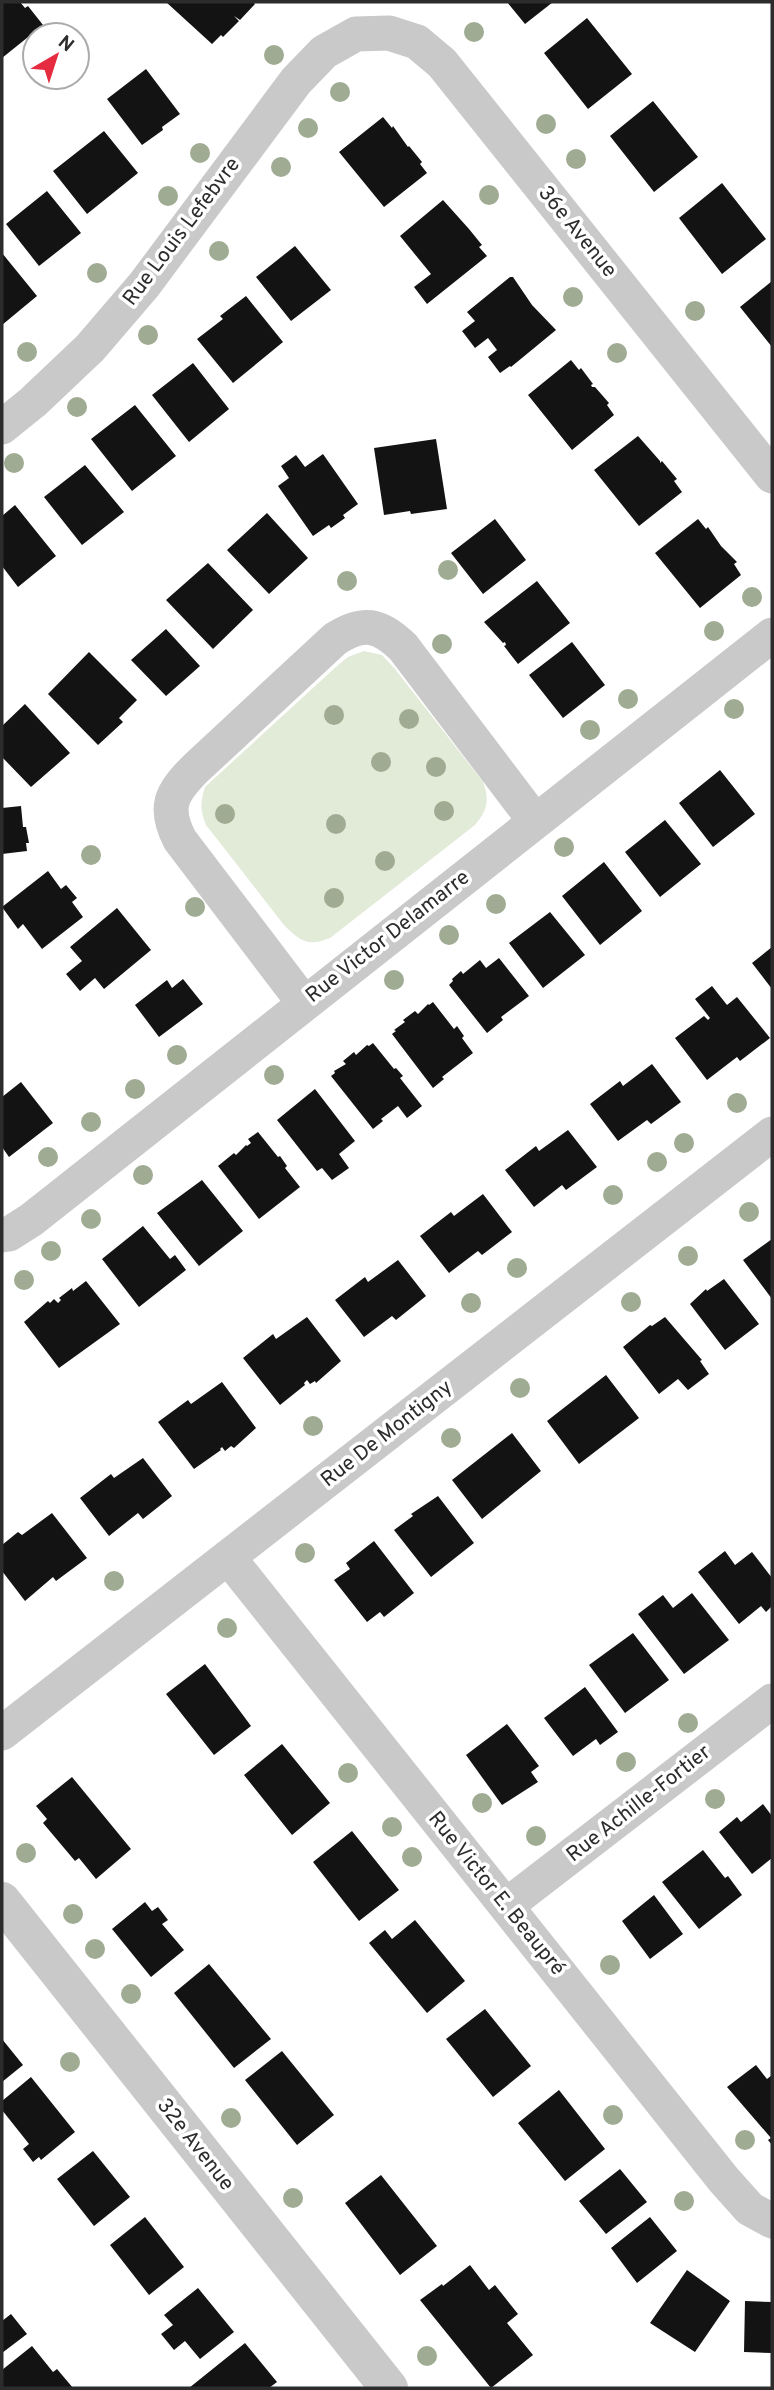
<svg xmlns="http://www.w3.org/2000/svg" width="774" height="2390" font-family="Overpass,sans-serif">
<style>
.green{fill:#e2ead8}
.building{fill:#131313}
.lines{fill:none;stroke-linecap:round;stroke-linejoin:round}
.minor{stroke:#c9c9c9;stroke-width:35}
.tertiary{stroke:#c9c9c9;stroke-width:38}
.tree{fill:#9fab92}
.labels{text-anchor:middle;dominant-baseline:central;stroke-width:7;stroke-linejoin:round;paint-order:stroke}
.street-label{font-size:21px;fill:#2c2c2c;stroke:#fff}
</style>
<rect width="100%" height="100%" fill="#fff"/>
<path class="green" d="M364,651L382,655L395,669L483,782C490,801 487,810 475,825L330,938C308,947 300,941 284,925L206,825C200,810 200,803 205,787L337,666L348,657Z"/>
<path class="building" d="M2,2H20L25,8L28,6L43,25L2,58Z
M166,2H253L255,4L240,20L234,16L239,21L223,37L221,35L212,44Z
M507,2H553L525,24Z
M587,18L632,74L588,109L544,53Z
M146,69L180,114L162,127L163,130L142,145L107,99Z
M653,101L698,157L654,192L610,136Z
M383,117L392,128L393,126L408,147L409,146L422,162L420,164L427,173L384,207L339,152Z
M104,131L138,173L87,214L53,171Z
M722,183L766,239L722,274L679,218Z
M47,191L81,233L39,266L6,224Z
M443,200L469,229L482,245L479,247L487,256L427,304L414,287L431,274L400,236Z
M295,246L331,290L291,321L256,277Z
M2,253L37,296L2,325Z
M510,277H513L532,305L556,330L511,367L510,366L500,373L488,357L497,350L488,338L475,348L462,331L475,321L467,312Z
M772,281V347L740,307Z
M246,296L283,342L233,383L197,339L223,319L220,316Z
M571,360L579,370L581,368L593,384L591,385L592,387H595L609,403L607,405L614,415L572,450L528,395Z
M193,363L229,409L189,442L152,395Z
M135,405L176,456L132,491L91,439Z
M638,436L660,461V463L662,461L677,479L674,481L682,492L639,526L594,470Z
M436,439L447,509L411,514L410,511L384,515L374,448Z
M323,454L358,504L343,515L345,518L331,528L329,525L313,536L278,486L289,478L281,466L296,455L305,467Z
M85,465L124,512L82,545L44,497Z
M15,505L56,556L18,587L2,566V516Z
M267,513L308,558L269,594L227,550Z
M495,519L526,560L483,594L451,553Z
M698,519L706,529L708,527L721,546L737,562L734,564L741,575L700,608L655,553Z
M208,563L253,610L213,649L166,600Z
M537,581L570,623L518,664L504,646L506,645L505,642L503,643L484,622Z
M166,629L200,666L166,696L131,660Z
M572,642L605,685L563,718L529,675Z
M89,652L137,700L119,718L123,722L98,745L48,694Z
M25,704L70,753L31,787L2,757V726Z
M720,770L755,814L713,847L679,803Z
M21,806L23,827H26L29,843H26L27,851L2,854V808Z
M665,820L701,864L660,897L625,852Z
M604,862L642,911L600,945L562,896Z
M48,871L61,889L66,885L77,898L72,902L83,917L42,949L23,924L18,929L2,907Z
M117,908L151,950L104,989L95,978L80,991L66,974L82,961L70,947Z
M550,912L585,955L543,988L509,943Z
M772,947V989L752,963Z
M499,958L529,996L501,1017L503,1020L487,1033L449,985L453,981L452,979L461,971L463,974L480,960L486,968Z
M183,979L203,1004L159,1037L135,1005L167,980L172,988Z
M712,986L727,1005L737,997L770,1038L740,1061L737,1057L707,1080L675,1038L704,1016L708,1020L710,1018L695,999Z
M433,1002L454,1029L457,1026L464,1036L462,1038L473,1053L442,1077L444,1079L433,1088L392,1034L396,1031L394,1030L405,1022L403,1020L415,1011L418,1014L428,1004L429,1005Z
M373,1043L394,1069L396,1068L403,1076L400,1078L422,1106L407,1118L398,1106L381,1119L383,1121L373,1129L331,1076L335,1073L334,1071L346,1064L343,1061L354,1052L356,1055L367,1045L369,1046Z
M652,1064L681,1102L651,1124L647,1120L618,1141L590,1104L620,1081L623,1086Z
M21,1082L53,1123L9,1157L2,1147V1097Z
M315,1089L355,1141L339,1154L349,1168L332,1180L322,1168L317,1171L277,1120Z
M568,1130L597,1167L566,1190L562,1185L534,1207L505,1170L536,1146L539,1151Z
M258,1132L278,1157L280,1156L287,1166L285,1168L300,1187L259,1219L218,1166L234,1153L236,1155L246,1145L247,1146L251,1143L248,1139Z
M202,1180L243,1231L199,1266L157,1213Z
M483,1194L512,1232L482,1255L478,1251L449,1273L420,1236L451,1212L454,1216Z
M143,1226L170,1259L175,1255L186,1270L139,1307L102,1259Z
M772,1239V1299L743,1260Z
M398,1260L426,1296L396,1320L392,1316L364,1337L335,1300L365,1277L368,1282Z
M724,1279L759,1324L725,1350L690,1304L706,1289L707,1291Z
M86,1281L120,1324L59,1368L24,1322L48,1301L50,1303L54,1299L58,1303L61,1300L59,1298L72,1288L73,1291Z
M307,1317L341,1361L316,1383L315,1381L310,1384L307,1380L304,1383L305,1385L280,1405L243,1358L273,1334L276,1339Z
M665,1317L702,1360L700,1361L709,1374L688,1390L678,1379L659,1394L623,1347L650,1325L652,1326Z
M606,1375L639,1418L579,1464L547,1421Z
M222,1382L256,1428L234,1448L231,1446L225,1451L222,1447L220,1449L221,1450L194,1469L158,1422L188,1400L191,1404Z
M512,1433L541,1471L482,1519L452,1480Z
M143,1458L172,1496L143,1519L138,1513L109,1536L80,1498L111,1474L114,1478Z
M438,1496L474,1543L431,1577L394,1530L413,1516L411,1514Z
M52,1513L87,1558L56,1581L53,1577L25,1601L2,1571V1545L18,1532L22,1535Z
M374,1541L414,1593L384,1617L380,1612L367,1622L334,1580L350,1569L346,1563Z
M725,1551L735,1565L752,1552L772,1578V1606L766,1612L761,1606L739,1624L698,1572Z
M692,1593L729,1640L684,1674L638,1614L663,1595L673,1608Z
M633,1633L669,1680L625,1713L589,1665Z
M205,1664L251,1726L214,1755L166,1694Z
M585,1687L618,1732L600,1745L596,1739L573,1756L544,1718Z
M507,1724L539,1766L531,1772L538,1782L502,1805L466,1755Z
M282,1744L330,1803L292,1835L244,1775Z
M72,1777L131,1849L96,1879L79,1858L75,1861L43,1823L47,1819L36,1806Z
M763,1804L772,1816V1858L752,1874L719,1832L737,1817L741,1822Z
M352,1831L399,1890L359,1921L313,1862Z
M703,1850L725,1878L728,1876L742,1895L699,1929L662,1882Z
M654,1895L683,1934L650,1959L622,1921Z
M145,1902L152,1911L158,1907L168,1920L162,1924L184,1950L151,1977L112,1929Z
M415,1920L465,1981L427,2013L369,1943L385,1930L392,1939Z
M209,1964L271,2039L234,2068L174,1993Z
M485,2009L531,2066L493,2097L446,2039Z
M2,2039L23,2065L2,2082Z
M282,2051L334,2115L297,2145L245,2080Z
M756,2065L767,2079L772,2075V2145L768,2140L771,2138L727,2087Z
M31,2077L75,2132L41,2160L39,2157L33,2162L23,2149L29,2144L2,2110V2101Z
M559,2090L605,2149L565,2181L518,2123Z
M93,2151L130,2197L94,2226L57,2179Z
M620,2169L647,2202L606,2234L579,2201Z
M381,2175L437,2246L400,2275L345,2203Z
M145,2217L184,2267L149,2295L110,2245Z
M650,2217L677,2251L637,2283L611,2248Z
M470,2265L489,2290L495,2285L518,2314L507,2323L533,2355L491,2388L420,2300L442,2284L443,2286Z
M687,2270L730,2301L695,2352L650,2323Z
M198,2288L234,2332L200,2359L185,2341L174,2350L161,2334L173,2325L164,2315Z
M745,2301L772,2302V2353L744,2352Z
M11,2314L27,2334L2,2353V2321Z
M245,2343L277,2382L269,2388H189Z
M32,2346L53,2372L57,2369L73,2388H2V2370Z"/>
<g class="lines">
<path class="minor" d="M2,427L33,402L90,348L144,285L296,81L324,52L356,34L389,33L417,42L442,63L772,476
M304,1003L180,840C163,807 171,793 196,768L335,639C363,621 379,624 403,647L535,821
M2,1235L9,1234L31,1220L772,635
M228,1557L724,2180L750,2209L772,2221
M2,1733L772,1134
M506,1906L772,1701"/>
<path class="tertiary" d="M2,1901L389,2388"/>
</g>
<g class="tree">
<circle cx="474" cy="32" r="10"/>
<circle cx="274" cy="55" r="10"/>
<circle cx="340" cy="92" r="10"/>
<circle cx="546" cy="124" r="10"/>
<circle cx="308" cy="128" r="10"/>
<circle cx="200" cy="153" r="10"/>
<circle cx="576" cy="159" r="10"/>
<circle cx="281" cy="167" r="10"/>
<circle cx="489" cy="195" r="10"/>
<circle cx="168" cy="196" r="10"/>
<circle cx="219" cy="251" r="10"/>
<circle cx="97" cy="273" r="10"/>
<circle cx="573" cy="297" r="10"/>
<circle cx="695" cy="311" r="10"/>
<circle cx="148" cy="335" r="10"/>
<circle cx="27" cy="352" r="10"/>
<circle cx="617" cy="353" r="10"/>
<circle cx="77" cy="407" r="10"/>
<circle cx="14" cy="463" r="10"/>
<circle cx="448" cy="570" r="10"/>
<circle cx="347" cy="581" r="10"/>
<circle cx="752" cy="597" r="10"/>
<circle cx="714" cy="631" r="10"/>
<circle cx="442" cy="644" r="10"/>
<circle cx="628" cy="699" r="10"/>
<circle cx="734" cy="709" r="10"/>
<circle cx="334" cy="715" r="10"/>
<circle cx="409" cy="719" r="10"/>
<circle cx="590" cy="730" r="10"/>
<circle cx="381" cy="762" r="10"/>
<circle cx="436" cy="767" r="10"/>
<circle cx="444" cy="811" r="10"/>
<circle cx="225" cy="814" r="10"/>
<circle cx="336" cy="824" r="10"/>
<circle cx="564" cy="847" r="10"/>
<circle cx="91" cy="855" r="10"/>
<circle cx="385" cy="861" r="10"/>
<circle cx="334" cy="898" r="10"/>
<circle cx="496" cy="904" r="10"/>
<circle cx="195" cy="907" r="10"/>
<circle cx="449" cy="935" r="10"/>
<circle cx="394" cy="980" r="10"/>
<circle cx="177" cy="1055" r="10"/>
<circle cx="274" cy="1075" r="10"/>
<circle cx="135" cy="1089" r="10"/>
<circle cx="737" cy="1103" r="10"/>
<circle cx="91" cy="1122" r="10"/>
<circle cx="684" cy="1143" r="10"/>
<circle cx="48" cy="1157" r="10"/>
<circle cx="657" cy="1162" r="10"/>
<circle cx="143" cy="1175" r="10"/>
<circle cx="613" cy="1195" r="10"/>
<circle cx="749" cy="1212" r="10"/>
<circle cx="91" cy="1219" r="10"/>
<circle cx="51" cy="1251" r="10"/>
<circle cx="688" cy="1256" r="10"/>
<circle cx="517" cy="1268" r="10"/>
<circle cx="24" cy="1280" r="10"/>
<circle cx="631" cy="1302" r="10"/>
<circle cx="471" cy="1303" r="10"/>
<circle cx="520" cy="1388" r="10"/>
<circle cx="313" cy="1426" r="10"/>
<circle cx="451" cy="1438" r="10"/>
<circle cx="305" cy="1553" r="10"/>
<circle cx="114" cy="1581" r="10"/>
<circle cx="227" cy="1628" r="10"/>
<circle cx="688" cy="1723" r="10"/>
<circle cx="626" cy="1762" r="10"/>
<circle cx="348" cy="1773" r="10"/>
<circle cx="715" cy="1799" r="10"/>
<circle cx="482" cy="1803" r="10"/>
<circle cx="392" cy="1827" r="10"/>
<circle cx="536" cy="1836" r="10"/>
<circle cx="26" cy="1853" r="10"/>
<circle cx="412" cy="1857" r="10"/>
<circle cx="73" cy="1914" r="10"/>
<circle cx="95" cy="1949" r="10"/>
<circle cx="610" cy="1965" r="10"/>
<circle cx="131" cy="1994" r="10"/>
<circle cx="70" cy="2062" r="10"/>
<circle cx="613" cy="2115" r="10"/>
<circle cx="231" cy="2118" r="10"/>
<circle cx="745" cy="2140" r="10"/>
<circle cx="293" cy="2198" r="10"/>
<circle cx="684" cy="2201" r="10"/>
<circle cx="427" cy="2356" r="10"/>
</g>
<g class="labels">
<g class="street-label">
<text transform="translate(182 232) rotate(-53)">Rue Louis Lefebvre</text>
<text transform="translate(577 232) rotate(51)">36e Avenue</text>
<text transform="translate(388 937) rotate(-38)">Rue Victor Delamarre</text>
<text transform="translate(387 1434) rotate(-38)">Rue De Montigny</text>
<text transform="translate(639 1804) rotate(-38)">Rue Achille-Fortier</text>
<text transform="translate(496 1894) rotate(51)">Rue Victor E. Beaupré</text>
<text transform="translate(195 2145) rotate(52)">32e Avenue</text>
</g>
</g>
<rect width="774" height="2390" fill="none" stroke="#2c2c2c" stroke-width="7"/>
<g transform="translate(56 56) rotate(39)"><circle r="33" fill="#ffffff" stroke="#ababab" stroke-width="2"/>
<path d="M0-5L12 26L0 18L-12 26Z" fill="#e62b40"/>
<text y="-10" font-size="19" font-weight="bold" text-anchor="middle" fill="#2c2c2c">N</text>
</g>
</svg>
